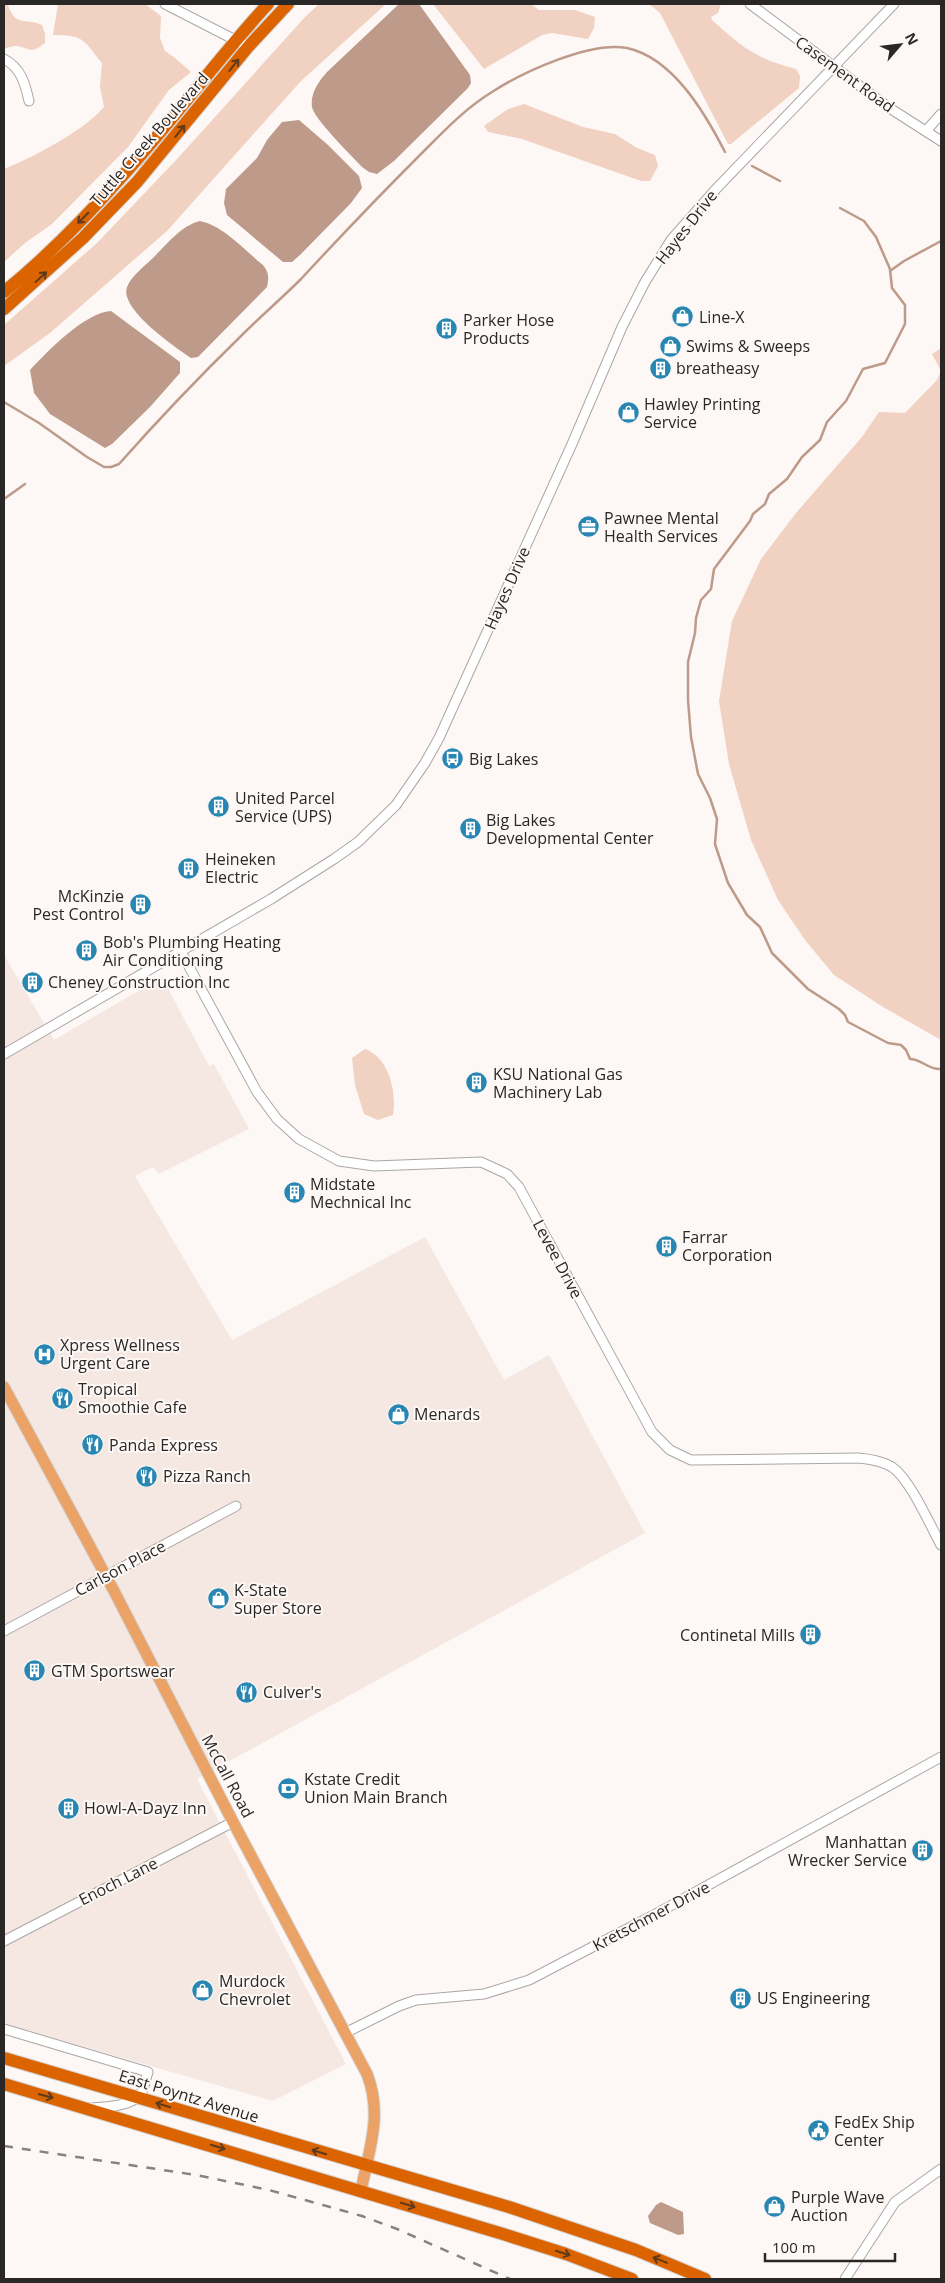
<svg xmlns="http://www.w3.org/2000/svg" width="945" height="2283" font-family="'Open Sans',sans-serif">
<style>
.built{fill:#f5e8e2}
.green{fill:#f0d1c2}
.water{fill:#bd9a89}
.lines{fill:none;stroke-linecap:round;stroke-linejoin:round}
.stream{stroke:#bd9a89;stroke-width:2.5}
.minor-casing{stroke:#aba6a4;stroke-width:11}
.major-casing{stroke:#d4d4d4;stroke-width:13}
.highway-casing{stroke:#d4d4d4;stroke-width:14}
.minor{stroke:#fff;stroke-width:9}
.major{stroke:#eaa266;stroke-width:11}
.highway{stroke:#dc6400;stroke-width:12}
.rail{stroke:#858280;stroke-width:2.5;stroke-dasharray:9 9;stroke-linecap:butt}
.oneway{stroke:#5f3a1b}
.labels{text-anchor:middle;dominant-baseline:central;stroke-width:4;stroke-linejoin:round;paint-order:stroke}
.street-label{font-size:16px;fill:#2a2827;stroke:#fdf8f5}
.poi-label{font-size:16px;fill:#2a2827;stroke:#fdf8f5;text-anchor:start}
</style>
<rect width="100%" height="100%" fill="#fdf8f5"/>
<path class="built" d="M4,955L54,1040L162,977L209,1066L214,1064L249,1129L159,1174L153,1167L135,1176L232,1340L425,1237L504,1380L549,1355L645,1533L197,1779L346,2064L273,2101L4,2024Z"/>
<path class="green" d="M4,4H9L8,5C16,28 25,17 42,25L45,34V43C30,54 32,49 17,46C14,46 7,48 4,48Z
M58,4H145L161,16L160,38L165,51L175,58L191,72L169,90L128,147L52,224L25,243L4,262V169C33,157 84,131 104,107L100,87L102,63C83,40 85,35 53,35Z
M319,4H386L301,81L167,231L50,333L4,366V325L97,243L178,158L305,17Z
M433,4H531L539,10H575L595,17L594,28L588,39L552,33L542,35L484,69Z
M649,4H721L718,13L711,17L712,20C743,48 755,58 796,69L800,76L799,88L731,144H728L660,13Z
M524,104L583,127L615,134L637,148L655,155L658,166L650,181H641L522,139L488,132L484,126L508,109Z
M941,348V1040L883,1007L834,975L805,940L778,900L751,840L729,764L719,701L732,621L761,559L796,513L862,437L879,412L905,413L937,380L941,371L932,354Z
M365,1049C389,1057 397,1093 393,1115L378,1120L364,1114L355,1085L352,1058Z"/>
<path class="water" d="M399,4H419L470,75L471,83L468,88L394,161L377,174L369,172L362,167C351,155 314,119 312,107C310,93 319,81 327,72Z
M299,120L328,145L359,176L362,188L351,203L301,254L292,262H283L227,215L224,203L226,189L257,158L267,140L282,122Z
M200,221C224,226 244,250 263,265C269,273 269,277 267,287L198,357L191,358C175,347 119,309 127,287C132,275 146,265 155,256C169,242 181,226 200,221Z
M111,311L180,362V373L150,407L112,444L105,448L50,414L34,393L30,370C48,351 84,313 111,311Z
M661,2202L683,2212L684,2234L678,2235L650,2223L648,2216L656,2205Z"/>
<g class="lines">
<path class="stream" d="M752,166L780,181
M840,208L864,221L876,237L890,269L892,288L905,305V324L885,363L863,369L846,401L827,422L820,440L802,457L787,479L769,494L765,504L753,514L750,521L714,569L711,589L701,600L696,618L695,633L688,662V700L691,737L698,774L710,798L717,819L715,844L728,883L747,915L760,927L772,953L808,989L839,1009L845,1015L848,1022L888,1043L901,1045L906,1050L910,1059C922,1059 928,1070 941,1069
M890,271L904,261L941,241
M4,402L39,423L87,457L104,467H111L119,464C158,420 199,377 241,336C261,316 282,298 301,279C339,238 378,197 418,157C441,134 464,109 492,92C523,72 590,41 627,48C673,58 705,113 725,152
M4,499L25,484"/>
<defs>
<path id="minor" d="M165,4L241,43
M750,4L888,107L941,141
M4,59C21,68 25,83 29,101
M926,131L941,114
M180,950L257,1092L277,1119L299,1139L339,1161L374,1166L481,1162L507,1174L519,1187L526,1200L652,1432L670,1450L691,1460L859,1458C870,1459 882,1461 892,1467C910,1479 930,1525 941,1545
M4,1054L271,899L334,859L358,842L396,805L425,763L439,738L572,444L622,327L645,282L671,240L716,189L894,4
M4,1631L236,1506
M4,1941L233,1822
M4,2029L148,2072C145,2080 144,2093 137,2098C124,2107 104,2107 89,2108
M345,2033L399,2006L416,2000L484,1994L529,1980L652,1916L941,1757
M845,2279L895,2202L941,2169"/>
<path id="major" d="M4,1387L114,1591L233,1822L367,2074C383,2115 369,2149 361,2191"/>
<path id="highway" d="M4,292C48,256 88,215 126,172C175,118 218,58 268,4
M4,309L83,238L137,182L248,47L288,4
M4,2058L509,2207L636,2250L705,2279
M4,2084L503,2234L566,2254L632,2279"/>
</defs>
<use href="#minor" class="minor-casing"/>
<use href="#major" class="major-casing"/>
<use href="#highway" class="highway-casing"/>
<use href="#minor" class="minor"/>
<use href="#major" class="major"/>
<use href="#highway" class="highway"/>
<path class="rail" d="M4,2146L196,2175L269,2190L362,2216L397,2229L510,2279"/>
</g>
<defs><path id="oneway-shaft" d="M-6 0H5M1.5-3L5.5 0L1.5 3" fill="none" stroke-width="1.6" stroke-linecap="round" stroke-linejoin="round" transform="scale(1.25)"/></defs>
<g class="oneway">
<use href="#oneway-shaft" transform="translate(234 65) rotate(-51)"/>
<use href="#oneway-shaft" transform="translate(180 131) rotate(-51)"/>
<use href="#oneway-shaft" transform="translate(83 218) rotate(135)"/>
<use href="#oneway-shaft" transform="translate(41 277) rotate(-43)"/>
<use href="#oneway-shaft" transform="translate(46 2096) rotate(16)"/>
<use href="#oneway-shaft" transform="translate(163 2105) rotate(-163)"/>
<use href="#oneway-shaft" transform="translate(218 2147) rotate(17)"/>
<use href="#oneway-shaft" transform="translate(319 2152) rotate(-163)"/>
<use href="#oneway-shaft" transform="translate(408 2205) rotate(17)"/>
<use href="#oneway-shaft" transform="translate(563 2253) rotate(18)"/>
<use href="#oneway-shaft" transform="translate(660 2260) rotate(-158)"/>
</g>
<defs>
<symbol id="shop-disc" viewBox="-11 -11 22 22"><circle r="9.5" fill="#2786b2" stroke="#fdf8f5"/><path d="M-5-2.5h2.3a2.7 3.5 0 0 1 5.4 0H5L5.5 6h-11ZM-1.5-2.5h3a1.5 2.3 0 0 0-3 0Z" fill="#fff"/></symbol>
<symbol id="building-disc" viewBox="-11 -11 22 22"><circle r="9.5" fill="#2786b2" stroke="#fdf8f5"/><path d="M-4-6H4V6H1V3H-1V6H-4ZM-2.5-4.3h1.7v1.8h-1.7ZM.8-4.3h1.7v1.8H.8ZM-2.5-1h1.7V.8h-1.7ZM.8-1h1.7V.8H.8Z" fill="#fff"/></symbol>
<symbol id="office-disc" viewBox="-11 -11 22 22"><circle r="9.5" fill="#2786b2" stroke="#fdf8f5"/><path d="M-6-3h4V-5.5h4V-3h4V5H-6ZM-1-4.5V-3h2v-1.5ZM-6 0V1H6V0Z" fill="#fff"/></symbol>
<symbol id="bus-disc" viewBox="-11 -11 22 22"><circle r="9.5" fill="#2786b2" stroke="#fdf8f5"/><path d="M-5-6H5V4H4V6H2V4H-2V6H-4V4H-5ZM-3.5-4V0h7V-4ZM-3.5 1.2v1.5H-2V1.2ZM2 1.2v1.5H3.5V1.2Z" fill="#fff"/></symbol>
<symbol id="hospital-disc" viewBox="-11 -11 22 22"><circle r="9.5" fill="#2786b2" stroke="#fdf8f5"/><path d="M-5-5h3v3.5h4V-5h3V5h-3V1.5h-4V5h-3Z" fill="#fff"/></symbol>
<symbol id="restaurant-disc" viewBox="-11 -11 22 22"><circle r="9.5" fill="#2786b2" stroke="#fdf8f5"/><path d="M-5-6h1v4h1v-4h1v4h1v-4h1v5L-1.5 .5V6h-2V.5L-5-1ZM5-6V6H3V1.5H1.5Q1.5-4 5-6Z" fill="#fff"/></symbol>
<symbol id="bank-disc" viewBox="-11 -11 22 22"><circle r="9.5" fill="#2786b2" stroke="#fdf8f5"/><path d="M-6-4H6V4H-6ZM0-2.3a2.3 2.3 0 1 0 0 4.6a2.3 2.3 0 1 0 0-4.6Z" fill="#fff"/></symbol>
<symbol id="civic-disc" viewBox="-11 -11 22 22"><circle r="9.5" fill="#2786b2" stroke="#fdf8f5"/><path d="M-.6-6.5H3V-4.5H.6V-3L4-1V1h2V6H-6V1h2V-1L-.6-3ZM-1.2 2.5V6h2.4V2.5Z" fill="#fff"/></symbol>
</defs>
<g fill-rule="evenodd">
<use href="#shop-disc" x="670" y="304" width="25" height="25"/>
<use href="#building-disc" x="434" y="316" width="25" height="25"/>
<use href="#shop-disc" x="658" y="334" width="25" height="25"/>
<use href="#building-disc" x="648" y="356" width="25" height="25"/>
<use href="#shop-disc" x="616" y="400" width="25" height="25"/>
<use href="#office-disc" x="576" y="514" width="25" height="25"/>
<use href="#bus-disc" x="440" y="746" width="25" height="25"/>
<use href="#building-disc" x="206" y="794" width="25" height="25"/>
<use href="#building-disc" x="458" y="816" width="25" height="25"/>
<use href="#building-disc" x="176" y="856" width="25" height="25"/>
<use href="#building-disc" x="128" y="892" width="25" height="25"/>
<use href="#building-disc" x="74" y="938" width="25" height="25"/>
<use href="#building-disc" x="20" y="970" width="25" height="25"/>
<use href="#building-disc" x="464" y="1070" width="25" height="25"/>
<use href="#building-disc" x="282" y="1180" width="25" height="25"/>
<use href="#building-disc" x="654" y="1234" width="25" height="25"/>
<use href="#hospital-disc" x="32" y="1342" width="25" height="25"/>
<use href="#restaurant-disc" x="50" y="1386" width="25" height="25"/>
<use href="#shop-disc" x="386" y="1402" width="25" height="25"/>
<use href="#restaurant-disc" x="80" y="1432" width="25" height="25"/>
<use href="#restaurant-disc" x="134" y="1464" width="25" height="25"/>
<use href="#shop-disc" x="206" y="1586" width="25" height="25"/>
<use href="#building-disc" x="798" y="1622" width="25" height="25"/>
<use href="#building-disc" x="22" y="1658" width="25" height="25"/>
<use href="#restaurant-disc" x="234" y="1680" width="25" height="25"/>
<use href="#bank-disc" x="276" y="1776" width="25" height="25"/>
<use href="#building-disc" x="56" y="1796" width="25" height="25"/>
<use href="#building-disc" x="910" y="1838" width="25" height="25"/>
<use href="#shop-disc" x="190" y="1978" width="25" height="25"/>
<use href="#building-disc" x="728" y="1986" width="25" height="25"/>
<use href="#civic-disc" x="806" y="2118" width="25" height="25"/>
<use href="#shop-disc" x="762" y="2194" width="25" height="25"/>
</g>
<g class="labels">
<g class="street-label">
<text transform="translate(845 74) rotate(36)">Casement Road</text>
<text transform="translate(149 139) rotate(-49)">Tuttle Creek Boulevard</text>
<text transform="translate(686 227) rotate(-52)">Hayes Drive</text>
<text transform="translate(507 588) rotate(-66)">Hayes Drive</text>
<text transform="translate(558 1259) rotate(62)">Levee Drive</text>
<text transform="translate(120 1568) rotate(-28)">Carlson Place</text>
<text transform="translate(228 1776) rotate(62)">McCall Road</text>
<text transform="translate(118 1881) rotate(-27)">Enoch Lane</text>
<text transform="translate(651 1916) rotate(-28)">Kretschmer Drive</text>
<text transform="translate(189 2096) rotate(17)">East Poyntz Avenue</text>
</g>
<g class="poi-label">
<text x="699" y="317">Line-X</text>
<text x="463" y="320">Parker Hose<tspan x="463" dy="18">Products</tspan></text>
<text x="686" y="346">Swims &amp; Sweeps</text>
<text x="676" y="368">breatheasy</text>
<text x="644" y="404">Hawley Printing<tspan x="644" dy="18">Service</tspan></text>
<text x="604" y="518">Pawnee Mental<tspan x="604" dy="18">Health Services</tspan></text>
<text x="469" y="759">Big Lakes</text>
<text x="235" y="798">United Parcel<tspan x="235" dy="18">Service (UPS)</tspan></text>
<text x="486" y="820">Big Lakes<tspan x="486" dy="18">Developmental Center</tspan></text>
<text x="205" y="859">Heineken<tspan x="205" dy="18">Electric</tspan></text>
<text x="124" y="896" text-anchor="end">McKinzie<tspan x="124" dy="18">Pest Control</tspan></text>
<text x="103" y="942">Bob's Plumbing Heating<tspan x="103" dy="18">Air Conditioning</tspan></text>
<text x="48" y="982">Cheney Construction Inc</text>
<text x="493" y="1074">KSU National Gas<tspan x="493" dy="18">Machinery Lab</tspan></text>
<text x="310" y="1184">Midstate<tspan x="310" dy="18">Mechnical Inc</tspan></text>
<text x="682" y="1237">Farrar<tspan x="682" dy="18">Corporation</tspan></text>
<text x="60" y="1345">Xpress Wellness<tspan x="60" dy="18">Urgent Care</tspan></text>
<text x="78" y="1389">Tropical<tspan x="78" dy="18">Smoothie Cafe</tspan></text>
<text x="414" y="1414">Menards</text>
<text x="109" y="1445">Panda Express</text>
<text x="163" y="1476">Pizza Ranch</text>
<text x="234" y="1590">K-State<tspan x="234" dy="18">Super Store</tspan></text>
<text x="795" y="1635" text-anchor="end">Continetal Mills</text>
<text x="51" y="1671">GTM Sportswear</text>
<text x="263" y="1692">Culver's</text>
<text x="304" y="1779">Kstate Credit<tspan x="304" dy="18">Union Main Branch</tspan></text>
<text x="84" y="1808">Howl-A-Dayz Inn</text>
<text x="907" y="1842" text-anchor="end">Manhattan<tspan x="907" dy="18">Wrecker Service</tspan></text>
<text x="219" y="1981">Murdock<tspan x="219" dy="18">Chevrolet</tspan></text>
<text x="757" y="1998">US Engineering</text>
<text x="834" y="2122">FedEx Ship<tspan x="834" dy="18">Center</tspan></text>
<text x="791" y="2197">Purple Wave<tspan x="791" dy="18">Auction</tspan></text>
</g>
</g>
<rect width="945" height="2283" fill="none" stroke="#2a2827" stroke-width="10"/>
<g transform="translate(900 45) rotate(62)" stroke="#fdf8f5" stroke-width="4" paint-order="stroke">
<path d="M0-4L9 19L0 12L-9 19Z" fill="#2a2827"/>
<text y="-8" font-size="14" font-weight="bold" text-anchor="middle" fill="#2a2827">N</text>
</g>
<path d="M765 2253v8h130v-8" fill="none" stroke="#2a2827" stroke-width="2.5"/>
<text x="772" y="2253" font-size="15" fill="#2a2827" stroke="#fdf8f5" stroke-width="4" paint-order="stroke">100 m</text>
</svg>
